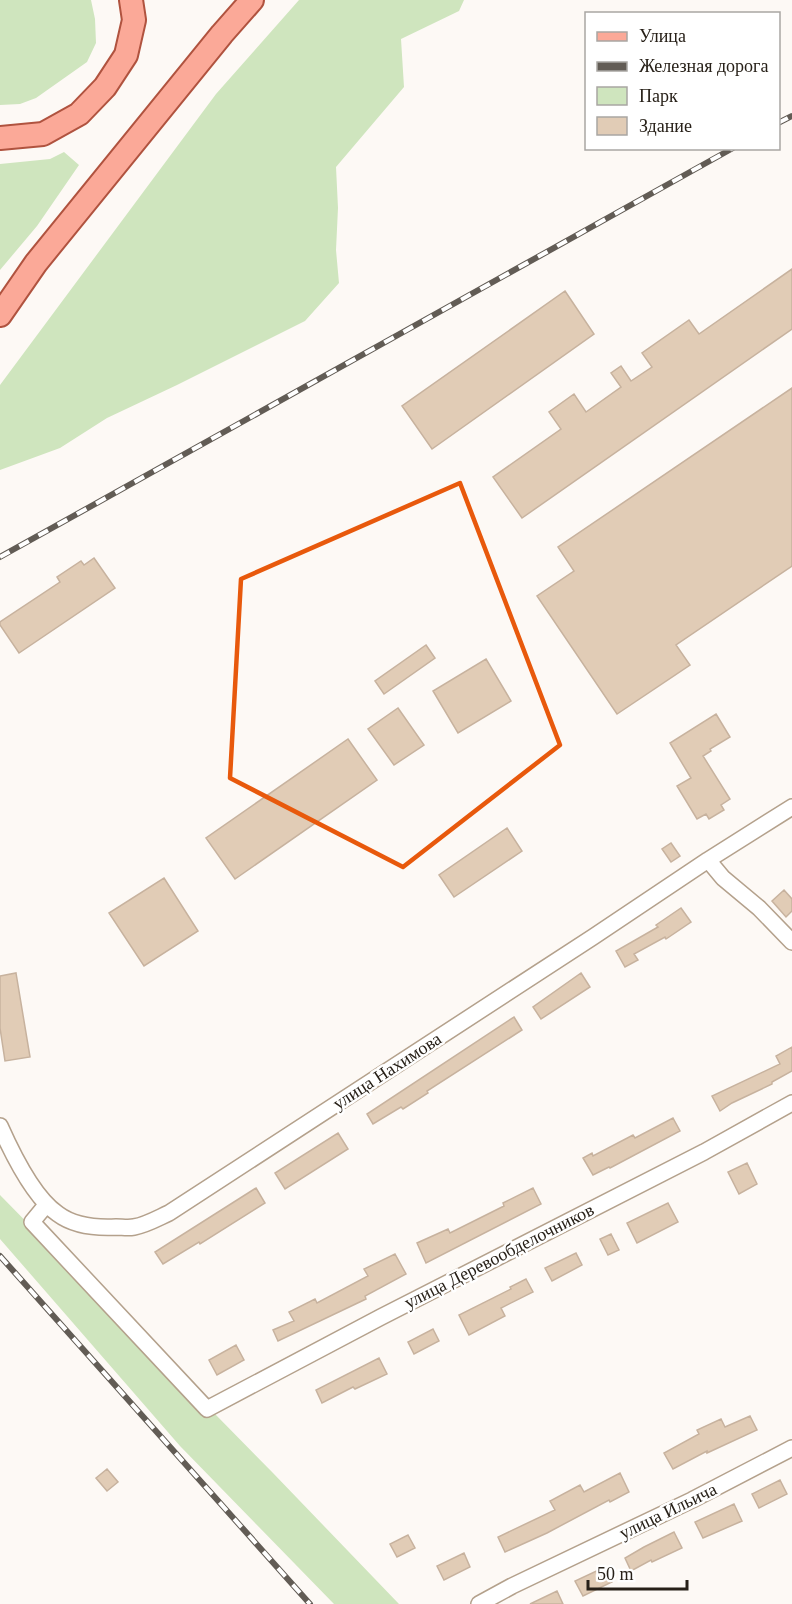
<svg xmlns="http://www.w3.org/2000/svg" width="792" height="1604" font-family="'Times New Roman',serif">
<style>
.green{fill:#cfe5be}
.building{fill:#e1ccb6;stroke:#c7b29e;stroke-width:1.5}
.lines{fill:none;stroke-linecap:round;stroke-linejoin:round}
.minor-casing{stroke:#b4a18c;stroke-width:18}
.primary-casing{stroke:#b0533f;stroke-width:26}
.minor{stroke:#fff;stroke-width:15}
.primary{stroke:#fba998;stroke-width:22}
.rail-casing{stroke:#625c55;stroke-width:6}
.rail{stroke:#fff;stroke-width:4;stroke-dasharray:11;stroke-linecap:butt}
.marked{fill:none;stroke:#e8590c;stroke-width:4.5;stroke-linejoin:round}
.labels{text-anchor:middle;dominant-baseline:central;stroke-width:5;stroke-linejoin:round;paint-order:stroke}
.street-label{font-size:18px;fill:#272018;stroke:#fff}
</style>
<rect width="100%" height="100%" fill="#fdf9f5"/>
<path class="green" d="M0,0H91L95,19L96,43L87,62L36,98L20,104L0,105Z
M299,0H464L459,11L401,39L404,87L336,167L338,208L336,250L339,283L305,321L177,385L107,418L60,448L0,470V385L216,94Z
M64,152L79,165L37,226L0,270V164L50,159Z
M0,1195L273,1473L399,1604H334L180,1446L0,1239Z"/>
<path class="building" d="M792,269V329L522,518L493,477L561,429L549,412L574,394L586,412L621,387L611,373L621,366L631,381L652,367L642,353L689,320L699,334Z
M565,291L594,334L432,449L402,406Z
M792,388V566L676,645L690,665L617,714L537,596L574,571L558,547Z
M94,558L115,588L19,653L0,625V622L60,582L57,577L81,561L84,565Z
M426,645L435,658L384,694L375,681Z
M486,659L511,701L458,733L433,691Z
M398,708L424,745L394,765L368,729Z
M716,714L730,737L710,749L711,751L703,756L730,799L721,805L724,810L709,819L706,814L697,819L677,786L691,778L670,743Z
M348,739L377,780L235,879L206,838Z
M507,828L522,851L454,897L439,875Z
M671,843L680,856L671,862L662,849Z
M164,878L198,931L144,966L109,913Z
M784,890L792,899V911L786,917L772,901Z
M681,908L691,922L666,939L665,937L634,954L638,960L625,967L616,951L658,927L656,925Z
M16,973L30,1057L5,1061L0,1028V976Z
M581,973L590,987L541,1019L533,1007Z
M514,1017L522,1030L427,1091L428,1093L403,1109L401,1107L373,1124L367,1114Z
M792,1047V1071L772,1082V1084L732,1103L720,1111L712,1096L780,1064L776,1056Z
M673,1118L680,1131L610,1168L609,1167L593,1175L583,1158L592,1153L593,1156L633,1135L635,1138Z
M338,1133L348,1149L285,1189L275,1173Z
M747,1163L757,1184L739,1194L728,1172Z
M256,1188L265,1203L200,1244L199,1242L163,1264L155,1252Z
M533,1188L541,1204L426,1263L417,1243L448,1229L450,1233L504,1206L503,1203Z
M668,1203L678,1222L637,1243L627,1223Z
M611,1234L619,1250L608,1255L600,1239Z
M576,1253L582,1265L552,1281L545,1268Z
M395,1254L406,1274L365,1296L366,1299L278,1341L273,1330L294,1321L289,1312L315,1299L317,1303L368,1276L364,1269Z
M526,1279L533,1292L501,1308L505,1316L469,1335L459,1315L511,1289L510,1287Z
M433,1329L439,1341L414,1354L408,1342Z
M236,1345L244,1360L217,1375L209,1360Z
M379,1358L387,1374L355,1389L353,1387L322,1403L316,1390Z
M750,1416L757,1430L707,1453V1451L673,1469L664,1453L699,1434L697,1430L721,1419L725,1427Z
M107,1469L118,1482L107,1491L96,1478Z
M620,1473L629,1492L610,1502L609,1500L547,1533L505,1552L498,1537L555,1510L550,1501L580,1485L584,1492Z
M780,1480L787,1494L759,1508L752,1494Z
M734,1504L742,1521L703,1538L695,1522Z
M674,1532L682,1548L652,1562L651,1560L631,1571L625,1558L644,1547Z
M408,1535L415,1548L397,1557L390,1544Z
M464,1553L470,1567L444,1580L437,1566Z
M605,1567L612,1582L583,1596L575,1581Z
M557,1591L563,1604H530Z"/>
<g class="lines">
<defs>
<path id="minor" d="M708,860L723,878L759,908L792,942
M0,1126C12,1153 33,1197 58,1214C74,1226 96,1228 116,1227C122,1227 128,1228 134,1227C146,1225 158,1218 169,1213L593,937L708,860L792,807
M46,1205L32,1222L207,1409L381,1317L704,1152L792,1103
M479,1604L512,1586L692,1500L792,1448"/>
<path id="primary" d="M0,138L43,134L79,114L105,87L126,55L134,20L131,0
M0,315L36,263L222,34L252,0"/>
</defs>
<use href="#minor" class="minor-casing"/>
<use href="#primary" class="primary-casing"/>
<use href="#minor" class="minor"/>
<use href="#primary" class="primary"/>
<defs>
<path id="rail" d="M778,123L792,116
M0,557L733,148
M0,1256L310,1604"/>
</defs>
<use href="#rail" class="rail-casing"/>
<use href="#rail" class="rail"/>
</g>
<path class="marked" d="M460,483L560,745L403,867L230,778L241,579Z"/>
<g class="labels">
<g class="street-label">
<text transform="translate(387 1071) rotate(-33)">улица Нахимова</text>
<text transform="translate(499 1256) rotate(-27)">улица Деревообделочников</text>
<text transform="translate(668 1511) rotate(-26)">улица Ильича</text>
</g>
</g>
<rect x="585" y="12" width="195" height="138" fill="#ffffff" stroke="#a9a6a3" stroke-width="1.5"/>
<rect x="597" y="32" width="30" height="9" fill="#fba998" stroke="#a9a6a3" stroke-width="1.5"/>
<text x="639" y="42" font-size="18" fill="#272018">Улица</text>
<rect x="597" y="62" width="30" height="9" fill="#625c55" stroke="#a9a6a3" stroke-width="1.5"/>
<text x="639" y="72" font-size="18" fill="#272018">Железная дорога</text>
<rect x="597" y="87" width="30" height="18" fill="#cfe5be" stroke="#a9a6a3" stroke-width="1.5"/>
<text x="639" y="102" font-size="18" fill="#272018">Парк</text>
<rect x="597" y="117" width="30" height="18" fill="#e1ccb6" stroke="#a9a6a3" stroke-width="1.5"/>
<text x="639" y="132" font-size="18" fill="#272018">Здание</text>
<path d="M588 1580v9h99v-9" fill="none" stroke="#272018" stroke-width="3"/>
<text x="597" y="1580" font-size="18" fill="#272018" stroke="#ffffff" stroke-width="4.5" paint-order="stroke">50 m</text>
</svg>
